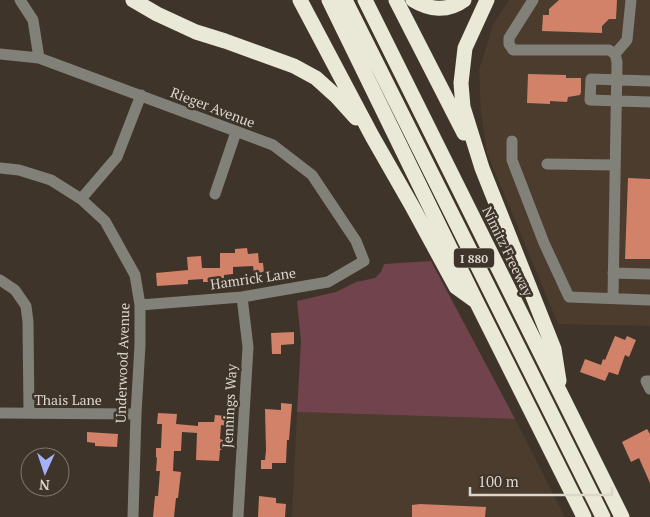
<svg xmlns="http://www.w3.org/2000/svg" width="650" height="517" font-family="'PT Serif',serif">
<style>
.built{fill:#4b3c2d}
.green{fill:#71434c}
.building{fill:#d18269}
.lines{fill:none;stroke-linecap:round;stroke-linejoin:round}
.minor{stroke:#818079;stroke-width:11}
.highway{stroke:#eae8d7;stroke-width:15}
.labels{text-anchor:middle;dominant-baseline:central;stroke-width:5;stroke-linejoin:round;paint-order:stroke}
.shield{fill:#3e3429;stroke:#ada59d;stroke-width:1}
.shield-label{font-size:12px;font-weight:bold;fill:#dcd6cf}
.street-label{font-size:14px;fill:#dcd6cf;stroke:#3e3429}
</style>
<rect width="100%" height="100%" fill="#3e3429"/>
<path class="built" d="M509,0H650V326L558,324L487,153L481,111L479,70L493,25Z
M297,412L515,419L565,517H292Z"/>
<path class="green" d="M431,261L515,419L297,412L301,341L297,301L336,292L356,282L375,278L381,272L384,264Z"/>
<path class="building" d="M559,0H617L616,19H609L602,26V33L542,31L543,15H549V9Z
M528,74L566,75V78H581V92L580,95L568,97L567,102L550,101V104L527,103Z
M628,178L650,179V259H625Z
M247,248L248,254L258,253L259,263H263L264,272L254,273L253,266L233,267V274L224,275V278H212V282H203V279L188,280V284L157,286L156,273L188,270L187,257L201,256L202,268H220V253H235V249Z
M294,332V344L281,345V354H272L271,333Z
M615,336L625,340L627,336L636,340L629,357L625,355L618,375L609,372L605,381L580,372L585,359L601,365L603,359L605,360Z
M281,403L292,404L289,440H287L286,463H272V469H261V460H265L266,450L265,409L281,410Z
M158,413L177,414L176,424L198,426V422H214L215,415L226,416V426L221,425L220,439L223,440L222,450H220L219,461L196,460L197,433L182,432L181,451H174L173,471L181,472L178,498H176L174,517H153L155,496H158L160,471H156L157,458L156,457V448H161L162,424H157Z
M647,429L650,434V483L639,458L631,462L622,442Z
M87,432L118,434L117,447L95,446V443L87,442Z
M259,496L276,498V503L286,504L285,517H258Z
M420,504L486,507L485,517H412V505Z"/>
<g class="lines">
<path class="minor" d="M20,0L33,20L39,58
M533,0L509,38V44L513,50H609L615,54L617,62L613,298
M0,54L39,58L273,145L312,175L356,241L364,261L328,282L242,297L140,305
M615,54L627,40L631,0
M650,81L591,79L590,100L650,102
M512,141V160L544,243L569,297L650,300
M547,164L615,165
M0,168L19,170L51,180L81,199L105,221L135,275L140,305V345L136,414L133,517
M215,194L236,132
M81,199L117,157L141,95
M613,273L650,274
M0,280L15,290L26,306L28,322L29,413
M650,381H646L650,389
M0,413L136,414
M238,517L248,347L242,297"/>
<path class="highway" d="M133,0L157,14L196,32L225,41L294,66L316,78L337,97L356,118
M300,0L372,136L412,206L456,287L474,300
M329,0L476,301L584,517
M345,0L603,517
M365,0L622,517
M396,0L464,133
M413,0C429,10 448,12 464,0
M487,0L465,48L461,83L463,107L482,168L554,349L559,381"/>
</g>
<g class="labels">
<rect class="shield" x="454" y="248.5" width="40" height="19" rx="4"/>
<g class="shield-label">
<text x="474" y="258">I 880</text>
</g>
<g class="street-label">
<text transform="translate(213 107) rotate(21)">Rieger Avenue</text>
<text transform="translate(508 251) rotate(64)">Nimitz Freeway</text>
<text transform="translate(253 278) rotate(-8)">Hamrick Lane</text>
<text transform="translate(122 363) rotate(-88)">Underwood Avenue</text>
<text x="68" y="399">Thais Lane</text>
<text transform="translate(229 406) rotate(-87)">Jennings Way</text>
</g>
</g>
<g transform="translate(45 472) rotate(183)"><circle r="24" fill="#3e3429" stroke="#7d756b"/>
<path d="M0-4L9 19L0 12L-9 19Z" fill="#a4b2fc"/>
<text y="-8" font-size="14" font-weight="bold" text-anchor="middle" fill="#dcd6cf">N</text>
</g>
<path d="M470 487v8h142v-8" fill="none" stroke="#dcd6cf" stroke-width="2.5"/>
<text x="478" y="487" font-size="15" fill="#dcd6cf" stroke="#3e3429" stroke-width="4" paint-order="stroke">100 m</text>
</svg>
